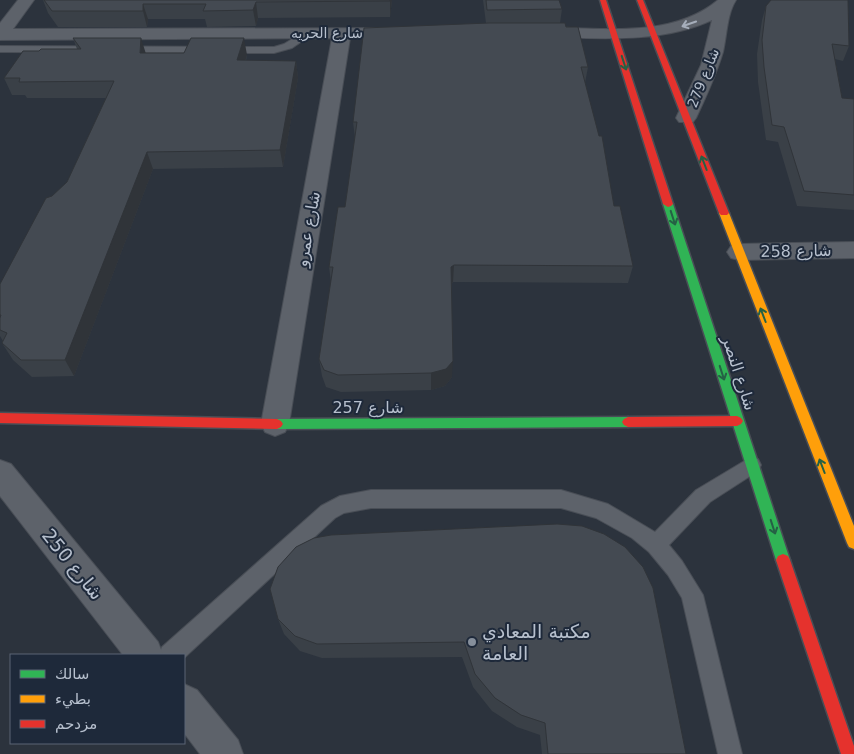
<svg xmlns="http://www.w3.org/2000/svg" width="854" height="754" font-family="'DejaVu Sans',Cairo,sans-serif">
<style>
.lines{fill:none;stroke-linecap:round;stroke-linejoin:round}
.lane-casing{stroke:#494e56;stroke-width:2}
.street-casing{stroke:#494e56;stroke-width:2}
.fast-casing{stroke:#494e56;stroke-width:3}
.slow-casing{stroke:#494e56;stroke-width:3}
.jam-casing{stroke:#494e56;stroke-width:3}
.lane{fill:#5d626a;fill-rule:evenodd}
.street{fill:#5d626a;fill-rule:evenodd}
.fast{fill:#30b455;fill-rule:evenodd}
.slow{fill:#ff9f0a;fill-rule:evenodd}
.jam{fill:#e5322d;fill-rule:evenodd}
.wall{fill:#3a4047}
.shaded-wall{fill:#303439}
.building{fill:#444a52;stroke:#303439}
.oneway{stroke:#a5adba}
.oneway2{stroke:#256145}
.poi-dot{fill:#868f9b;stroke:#1e293a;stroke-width:2}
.labels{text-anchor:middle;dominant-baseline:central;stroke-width:4;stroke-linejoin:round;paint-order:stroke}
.far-street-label{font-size:14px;fill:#b7c0ce;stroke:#1e293a}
.street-label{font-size:16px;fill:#b7c0ce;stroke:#1e293a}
.near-street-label{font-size:19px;fill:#b7c0ce;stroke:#1e293a}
.near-poi-label{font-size:19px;fill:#b7c0ce;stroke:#1e293a;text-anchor:start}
</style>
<rect width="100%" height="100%" fill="#2c333d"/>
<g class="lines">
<defs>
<path id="lane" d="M307,30L312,33L311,35L292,48L274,53L0,52V46L274,47L284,44Z
M751,457L758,459L761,465L758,471L710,502L669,545L682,561L703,595L742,754H718L682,598L668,575L649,552L632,538L596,518L561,508H371L344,513L335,518L184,658V655H159L162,647L321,506L340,496L371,490H561L608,504L655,532L696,490Z"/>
<path id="street" d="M18,0H34L13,29L400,28L406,29L409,33L406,37L400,38H350L289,424L285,432L275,436L265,432L261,424L332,38L0,40V23Z
M718,0H736C727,14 727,34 723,52C716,75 706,97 696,118L693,122H679L676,118L701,65L712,20C660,44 599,38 543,37L537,36L534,32L537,28L543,27C599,28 672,39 718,0Z
M854,242V258L739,260L731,258L727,252L731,246L739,244Z
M0,460L11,464L158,642L163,655H123L0,496Z
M184,684L197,690L238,740L243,754H200L184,733Z"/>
<path id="fast" d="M668,201L673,204L790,560L788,564L783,566L778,564L776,560L663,204Z
M628,417L632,419L634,422L632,425L628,427L277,429L273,427L271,424L273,421L277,419Z"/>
<path id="slow" d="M724,210L729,213L854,526V549L849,547L847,543L719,213Z"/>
<path id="jam" d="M600,0H606L673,204L671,206L668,207L663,204Z
M637,0H643L729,213L727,215H721L719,213Z
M0,413L277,419L281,421L283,424L281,427L277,429L0,423Z
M737,416L741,418L743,421L741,424L737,426L628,427L624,425L622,422L624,419L628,417Z
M783,554L788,556L790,560L854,746V754H841L776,560L778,556Z"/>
</defs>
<use href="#lane" class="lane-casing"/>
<use href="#street" class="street-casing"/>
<use href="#fast" class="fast-casing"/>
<use href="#slow" class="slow-casing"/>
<use href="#jam" class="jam-casing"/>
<use href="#lane" class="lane"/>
<use href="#street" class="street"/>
<use href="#fast" class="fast"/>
<use href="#slow" class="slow"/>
<use href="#jam" class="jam"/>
</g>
<path class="wall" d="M43,0H392L390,17L258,18L256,26L207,27L205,19H148L147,27H58L48,13Z
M483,0H559L562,9L560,23L566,27L588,67L585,83L614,206L633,266L628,283L453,282L452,283V377L445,386L431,390L341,392L326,387L322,376L319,359L331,282L329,267L345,207L355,138L353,122L486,23Z
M766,6L849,46L843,61L835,59L842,98L854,99V210L797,206L778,142L766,140L758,82L757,54L762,20Z
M73,38L145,53L247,55L246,61H296L298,78L283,167L153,169L74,376L32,377L13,360L2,343L3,341L0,336V284L52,196L67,182L106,98H27L25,95H12L4,78L39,51L77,49Z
M296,547L686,754H542L540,735L517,727L492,711L473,687L462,657L322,658L300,651L284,634L278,619Z"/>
<path class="shaded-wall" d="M390,0H392L390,17Z
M256,2L258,18L256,26L253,10Z
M143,4L148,19L147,27L143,11Z
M141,38L146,54L140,53Z
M244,38L247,55L240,77L237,60Z
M296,61L298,78L283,167L280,150Z
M147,152L153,169L74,376L65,360Z
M454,265L453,282L451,284V267Z
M453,361L452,377L445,386L431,390V373Z"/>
<path class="building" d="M44,0H390V1L256,2L253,10L203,11L206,4H143V11H52Z
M486,0H559L562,9L487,10Z
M771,0H848L849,46L832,44L842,98L854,99V195L804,191L784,127L772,125L764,67L762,40L766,6Z
M489,23H565L566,27H578L588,67H581L599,136H602L614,206H620L633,266L454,265L451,267L453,361L446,369L431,373L338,375L324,370L319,359L333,267H329L338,207H345L357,122H353L364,28Z
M73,38H141L140,53H184L191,38H244L237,60L296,61L280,150L147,152L65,360H21L2,343L7,333L0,330V318L1,315H0V284L46,198L52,196L67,182L114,81L19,82L20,78H4L23,51H39L41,49H81Z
M557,524L582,526L604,534L625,547L643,567L653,588L686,754H548L545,723L521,715L495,698L475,674L464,642L317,644L295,636L278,619L270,589L278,567L296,547L314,538L331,535Z"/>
<defs><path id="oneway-shaft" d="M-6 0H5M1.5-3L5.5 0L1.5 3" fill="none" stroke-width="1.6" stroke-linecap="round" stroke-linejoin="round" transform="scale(1.25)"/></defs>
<use class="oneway" href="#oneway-shaft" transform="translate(689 24) rotate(161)"/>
<g class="oneway2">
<use href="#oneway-shaft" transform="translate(624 63) rotate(72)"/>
<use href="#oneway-shaft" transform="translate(704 163) rotate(-111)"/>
<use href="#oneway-shaft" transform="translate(673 218) rotate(72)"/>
<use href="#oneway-shaft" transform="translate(763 315) rotate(-111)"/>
<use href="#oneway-shaft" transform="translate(722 373) rotate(72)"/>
<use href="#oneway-shaft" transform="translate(822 466) rotate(-111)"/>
<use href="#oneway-shaft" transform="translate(773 527) rotate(72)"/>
</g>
<circle class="poi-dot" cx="472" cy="642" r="5"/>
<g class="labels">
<g class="far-street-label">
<text x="327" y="33">شارع الحريه</text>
<text transform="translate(703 78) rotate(-68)">شارع 279</text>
</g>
<g class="street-label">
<text transform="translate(308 229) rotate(-80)">شارع عمرو</text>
<text transform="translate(796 251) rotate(-1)">شارع 258</text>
<text transform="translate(739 373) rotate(72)">شارع النصر</text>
<text x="368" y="407">شارع 257</text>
</g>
<g class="near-street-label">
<text transform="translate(73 564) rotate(51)">شارع 250</text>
</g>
<g class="near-poi-label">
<text x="482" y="631">مكتبة المعادي<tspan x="482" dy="22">العامة</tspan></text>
</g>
</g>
<rect x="10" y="654" width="175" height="90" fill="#1e293a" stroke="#5b6575"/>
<rect x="20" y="670" width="25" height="8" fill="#30b455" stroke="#5b6575"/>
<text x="55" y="679" font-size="15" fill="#b7c0ce">سالك</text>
<rect x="20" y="695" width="25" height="8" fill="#ff9f0a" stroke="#5b6575"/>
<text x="55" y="704" font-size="15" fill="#b7c0ce">بطيء</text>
<rect x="20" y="720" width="25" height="8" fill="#e5322d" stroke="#5b6575"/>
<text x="55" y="729" font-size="15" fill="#b7c0ce">مزدحم</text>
</svg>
